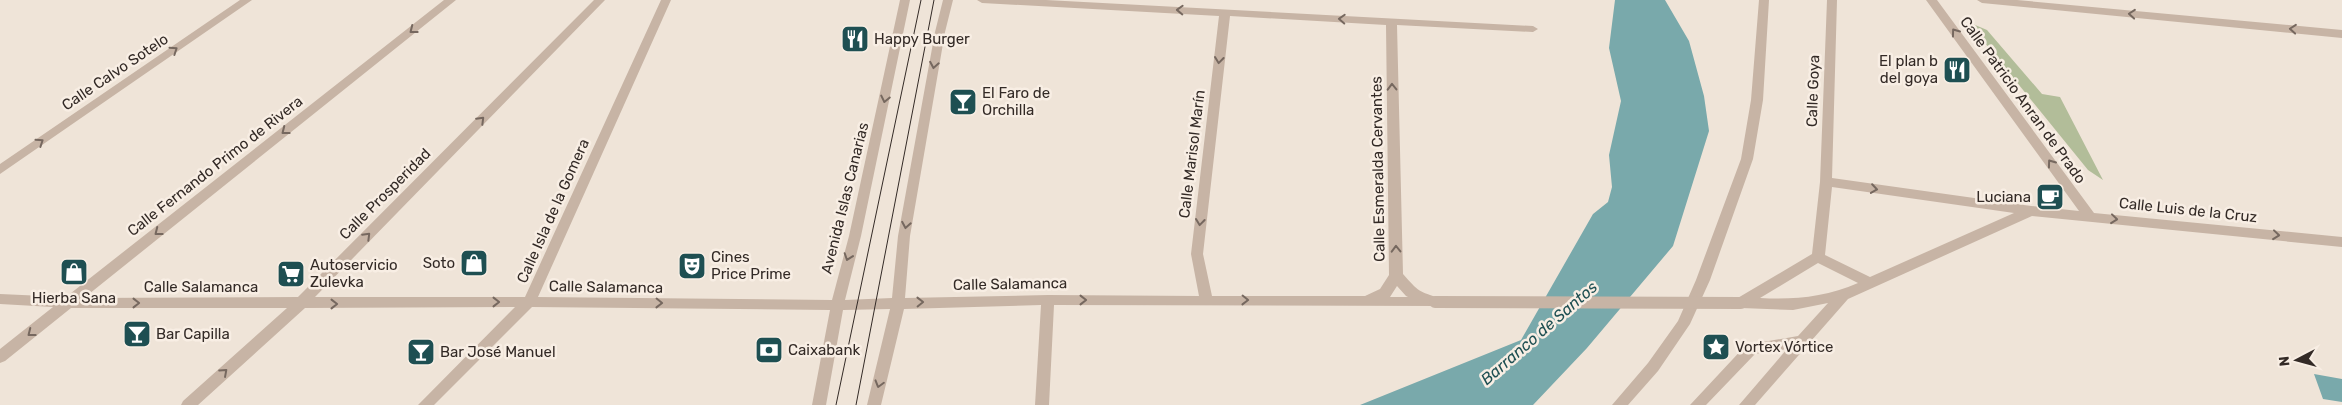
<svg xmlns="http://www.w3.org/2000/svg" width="2342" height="405" font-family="Rubik,sans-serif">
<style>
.green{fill:#b2bd99}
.water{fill:#79a9ab}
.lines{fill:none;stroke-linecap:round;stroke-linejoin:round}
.minor{fill:#c7b4a5;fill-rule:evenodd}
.tram{stroke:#332a26;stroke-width:1}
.minor-bridge{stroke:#c7b4a5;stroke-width:12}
.oneway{stroke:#76685f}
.labels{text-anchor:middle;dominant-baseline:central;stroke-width:5;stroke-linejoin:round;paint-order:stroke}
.poi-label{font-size:15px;fill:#332a26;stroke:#f8eee4;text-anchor:start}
.street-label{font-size:15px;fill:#332a26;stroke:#f8eee4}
.water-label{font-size:16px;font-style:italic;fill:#1e4f52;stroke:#f8eee4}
</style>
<rect width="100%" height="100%" fill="#efe4d8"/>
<path class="green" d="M1968,22L1987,30L2042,94L2060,97L2103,180L2088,170Z"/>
<path class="water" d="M1615,0H1665L1689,41L1704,96L1709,131L1673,246L1587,348L1533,405H1360L1521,340L1593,214L1608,202L1612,187L1609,155L1621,101L1609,48Z
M2314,374L2342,379V402L2323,399Z"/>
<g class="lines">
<path class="minor" d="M240,0H252L0,174V164Z
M444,0H456L84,298L298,297L594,0H605L315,297H525L661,0H671L538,297L832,300L849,236L900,0H910L861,236L845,300L892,298L898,236L935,32L943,0H953L945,32L910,236L905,298L1048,295L1199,296L1191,254L1219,16L982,3L977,0H1046L1533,26L1538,29L1533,32L1397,25L1403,274C1418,291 1419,292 1440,298L1442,302L1440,306L1054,305L1049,405H1035L1041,305L904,309L881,405H867L890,309L843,310L826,405H812L830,310L532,307L434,405H418L515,307L305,308L198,405H181L183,401L287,308H71L5,361L0,363V349L53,307L0,304V294L66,297ZM1230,16L1386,25L1389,275L1380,289L1365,296H1212L1203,254ZM1397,286L1406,296L1408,297H1390Z
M1759,0H1769L1763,100L1753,159L1710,280L1690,324L1658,371L1628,405H1612L1648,363L1678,321L1696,280L1741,159L1751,100Z
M1827,0H1837L1832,178L2031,206L2079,211L1926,0H1937L2094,213L2342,237V247L2032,216L1848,299L1755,405H1739L1787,349L1755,354L1706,405H1690L1746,345L1798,336L1828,303L1793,310L1741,308L1736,307L1734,303L1736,299L1812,254L1820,182ZM1832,187L2014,213L1870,277L1825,255ZM1818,263L1858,283C1826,297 1794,300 1760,298Z
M1977,0H2017L2342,30V38L1982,3Z"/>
<path class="tram" d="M836,405L921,0
M856,405L934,0"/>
<path class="minor-bridge" d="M1435,302L1741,303"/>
</g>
<defs><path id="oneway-chevron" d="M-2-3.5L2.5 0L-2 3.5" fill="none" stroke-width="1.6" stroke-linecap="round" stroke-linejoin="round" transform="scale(1.25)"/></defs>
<g class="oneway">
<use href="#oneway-chevron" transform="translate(1180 10) rotate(-178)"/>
<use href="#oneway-chevron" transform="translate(2132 14) rotate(-175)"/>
<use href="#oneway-chevron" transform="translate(1342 19) rotate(-177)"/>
<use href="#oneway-chevron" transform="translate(2293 29) rotate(-175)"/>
<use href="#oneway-chevron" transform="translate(413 30) rotate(142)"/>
<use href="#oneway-chevron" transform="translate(1955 32) rotate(-126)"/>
<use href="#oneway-chevron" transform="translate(174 50) rotate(-34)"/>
<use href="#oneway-chevron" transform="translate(1219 60) rotate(97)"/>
<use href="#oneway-chevron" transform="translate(934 65) rotate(100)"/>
<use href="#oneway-chevron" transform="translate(1392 87) rotate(-91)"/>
<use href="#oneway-chevron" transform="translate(885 99) rotate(102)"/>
<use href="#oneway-chevron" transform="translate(481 120) rotate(-45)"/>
<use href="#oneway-chevron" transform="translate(285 131) rotate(142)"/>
<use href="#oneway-chevron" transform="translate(40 142) rotate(-34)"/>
<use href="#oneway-chevron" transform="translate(2051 163) rotate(-126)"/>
<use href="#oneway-chevron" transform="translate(1874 189) rotate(8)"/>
<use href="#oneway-chevron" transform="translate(2114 219) rotate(6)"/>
<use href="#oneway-chevron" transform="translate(1200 222) rotate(97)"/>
<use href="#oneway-chevron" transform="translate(906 225) rotate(100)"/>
<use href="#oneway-chevron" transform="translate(158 232) rotate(142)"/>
<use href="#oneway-chevron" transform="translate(2276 235) rotate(6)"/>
<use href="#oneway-chevron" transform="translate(367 236) rotate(-45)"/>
<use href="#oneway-chevron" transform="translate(1396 249) rotate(-91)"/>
<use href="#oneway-chevron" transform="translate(848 257) rotate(109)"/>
<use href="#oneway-chevron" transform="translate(1083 300)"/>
<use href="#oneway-chevron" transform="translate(1245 300) rotate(1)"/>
<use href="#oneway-chevron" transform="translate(496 302)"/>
<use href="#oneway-chevron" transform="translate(920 302) rotate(-1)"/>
<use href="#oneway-chevron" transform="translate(136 303)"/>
<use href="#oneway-chevron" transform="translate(659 303) rotate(1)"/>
<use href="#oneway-chevron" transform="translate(334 304)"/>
<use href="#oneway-chevron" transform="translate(31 333) rotate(142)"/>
<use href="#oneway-chevron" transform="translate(224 372) rotate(-42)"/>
<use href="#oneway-chevron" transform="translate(879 384) rotate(106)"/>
</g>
<defs>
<symbol id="restaurant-square" viewBox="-11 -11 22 22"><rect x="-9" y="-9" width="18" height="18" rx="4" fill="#1e4f52" stroke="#f8eee4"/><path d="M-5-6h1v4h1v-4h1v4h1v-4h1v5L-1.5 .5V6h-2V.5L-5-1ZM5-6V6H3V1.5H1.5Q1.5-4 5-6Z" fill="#fff"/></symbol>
<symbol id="bar-square" viewBox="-11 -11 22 22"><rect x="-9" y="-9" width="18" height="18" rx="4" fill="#1e4f52" stroke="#f8eee4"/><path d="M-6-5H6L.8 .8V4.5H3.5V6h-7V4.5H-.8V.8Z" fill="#fff"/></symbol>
<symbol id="cafe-square" viewBox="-11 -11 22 22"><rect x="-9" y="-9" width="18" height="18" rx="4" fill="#1e4f52" stroke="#f8eee4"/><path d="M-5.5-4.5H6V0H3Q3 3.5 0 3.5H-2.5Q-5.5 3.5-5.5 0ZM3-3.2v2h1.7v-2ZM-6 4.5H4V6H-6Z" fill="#fff"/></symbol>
<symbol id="shop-square" viewBox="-11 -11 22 22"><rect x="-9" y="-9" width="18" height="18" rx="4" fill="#1e4f52" stroke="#f8eee4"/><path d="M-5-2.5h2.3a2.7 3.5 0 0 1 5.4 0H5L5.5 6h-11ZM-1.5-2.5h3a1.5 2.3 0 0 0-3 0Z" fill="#fff"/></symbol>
<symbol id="theatre-square" viewBox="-11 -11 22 22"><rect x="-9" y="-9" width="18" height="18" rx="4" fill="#1e4f52" stroke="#f8eee4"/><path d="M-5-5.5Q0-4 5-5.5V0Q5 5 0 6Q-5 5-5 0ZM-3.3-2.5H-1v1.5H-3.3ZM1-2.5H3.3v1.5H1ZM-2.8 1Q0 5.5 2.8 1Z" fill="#fff"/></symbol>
<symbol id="supermarket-square" viewBox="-11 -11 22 22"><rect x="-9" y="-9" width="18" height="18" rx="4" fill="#1e4f52" stroke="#f8eee4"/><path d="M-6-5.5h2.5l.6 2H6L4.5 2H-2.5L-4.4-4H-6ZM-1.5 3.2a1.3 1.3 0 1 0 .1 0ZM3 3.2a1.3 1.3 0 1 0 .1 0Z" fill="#fff"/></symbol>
<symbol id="sight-square" viewBox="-11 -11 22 22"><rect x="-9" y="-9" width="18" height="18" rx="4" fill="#1e4f52" stroke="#f8eee4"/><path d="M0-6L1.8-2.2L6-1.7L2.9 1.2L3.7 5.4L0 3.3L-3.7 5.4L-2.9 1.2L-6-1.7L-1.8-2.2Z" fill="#fff"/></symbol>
<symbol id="bank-square" viewBox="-11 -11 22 22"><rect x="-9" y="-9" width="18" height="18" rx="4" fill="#1e4f52" stroke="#f8eee4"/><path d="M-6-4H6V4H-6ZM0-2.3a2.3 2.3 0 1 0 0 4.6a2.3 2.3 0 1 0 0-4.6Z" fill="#fff"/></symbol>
</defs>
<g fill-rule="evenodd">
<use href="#restaurant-square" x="839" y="23" width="32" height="32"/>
<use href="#restaurant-square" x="1941" y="54" width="32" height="32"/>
<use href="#bar-square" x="947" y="86" width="32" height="32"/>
<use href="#cafe-square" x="2034" y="181" width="32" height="32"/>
<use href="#shop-square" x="458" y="247" width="32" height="32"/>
<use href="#theatre-square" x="676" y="250" width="32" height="32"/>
<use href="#shop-square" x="58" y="256" width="32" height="32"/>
<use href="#supermarket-square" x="275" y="258" width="32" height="32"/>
<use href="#bar-square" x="121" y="318" width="32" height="32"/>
<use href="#sight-square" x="1700" y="331" width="32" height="32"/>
<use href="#bank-square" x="753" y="334" width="32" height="32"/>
<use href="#bar-square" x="405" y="336" width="32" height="32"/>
</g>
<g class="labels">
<g class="poi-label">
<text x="874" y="39">Happy Burger</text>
<text x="1938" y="61" text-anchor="end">El plan b<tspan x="1938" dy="17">del goya</tspan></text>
<text x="982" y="93">El Faro de<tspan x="982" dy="17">Orchilla</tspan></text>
<text x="2031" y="197" text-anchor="end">Luciana</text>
<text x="711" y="257">Cines<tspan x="711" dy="17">Price Prime</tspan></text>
<text x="455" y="263" text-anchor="end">Soto</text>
<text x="310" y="265">Autoservicio<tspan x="310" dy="17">Zulevka</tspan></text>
<text x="74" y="298" text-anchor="middle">Hierba Sana</text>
<text x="156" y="334">Bar Capilla</text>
<text x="1735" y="347">Vortex Vórtice</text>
<text x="788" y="350">Caixabank</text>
<text x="440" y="352">Bar José Manuel</text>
</g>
<g class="street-label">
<text transform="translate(115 72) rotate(-34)">Calle Calvo Sotelo</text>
<text transform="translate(1813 91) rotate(-88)">Calle Goya</text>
<text transform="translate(2023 100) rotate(54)">Calle Patricio Anran de Prado</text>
<text transform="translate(1192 154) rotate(-83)">Calle Marisol Marín</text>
<text transform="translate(215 166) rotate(-38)">Calle Fernando Primo de Rivera</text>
<text transform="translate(1378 169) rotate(-91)">Calle Esmeralda Cervantes</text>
<text transform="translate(385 194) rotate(-45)">Calle Prosperidad</text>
<text transform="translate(845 198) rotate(-76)">Avenida Islas Canarias</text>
<text transform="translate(2188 210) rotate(6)">Calle Luis de la Cruz</text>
<text transform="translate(553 211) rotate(-66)">Calle Isla de la Gomera</text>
<text transform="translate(1010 284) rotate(-1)">Calle Salamanca</text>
<text x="201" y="287">Calle Salamanca</text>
<text transform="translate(606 287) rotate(1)">Calle Salamanca</text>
</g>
<g class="water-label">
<text transform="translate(1539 333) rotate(-41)">Barranco de Santos</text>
</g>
</g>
<g transform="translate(2297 360) rotate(264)" stroke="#f8eee4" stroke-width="4" paint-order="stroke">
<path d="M0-4L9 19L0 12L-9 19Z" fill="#332a26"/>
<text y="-8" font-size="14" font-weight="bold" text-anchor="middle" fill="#332a26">N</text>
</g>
</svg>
